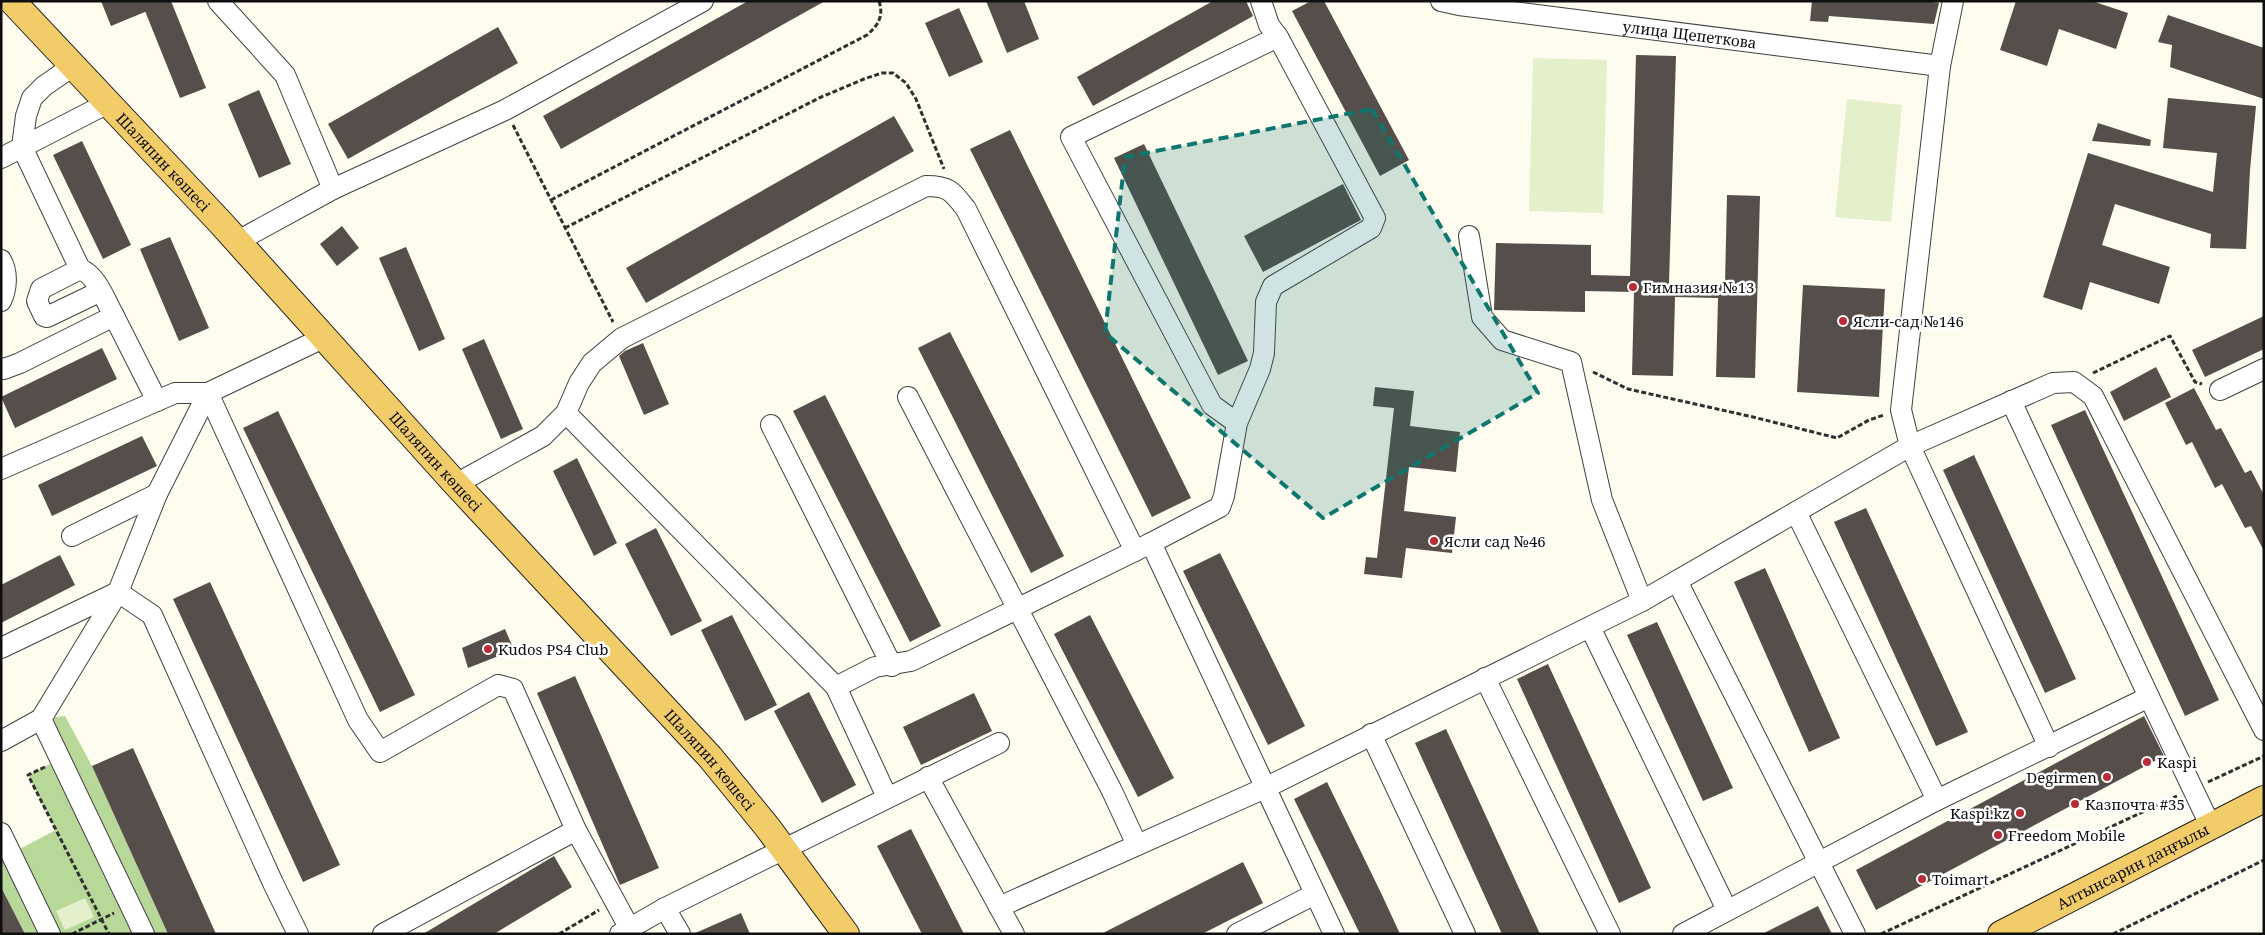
<svg xmlns="http://www.w3.org/2000/svg" width="2265" height="935" font-family="'Noto Serif',serif">
<style>
.forest{fill:#b8d899}
.pitch{fill:#e4efcb}
.building{fill:#564e4a}
.lines{fill:none;stroke-linecap:round;stroke-linejoin:round}
.minor-casing{stroke:#414141;stroke-width:22}
.major-casing{stroke:#1f1f1f;stroke-width:28}
.path{stroke:#303030;stroke-width:3;stroke-dasharray:5 2.5;stroke-linecap:butt}
.minor{stroke:#fff;stroke-width:20}
.major{stroke:#f3cc6a;stroke-width:26}
.marked{fill:#0f766e;fill-opacity:0.2;stroke:#0f766e;stroke-width:4;stroke-dasharray:10 6;stroke-linejoin:round}
.poi-dot{fill:#b82b37;stroke:#fff;stroke-width:2}
.labels{text-anchor:middle;dominant-baseline:central;stroke-width:5;stroke-linejoin:round;paint-order:stroke}
.street-label{font-size:15px;fill:#0e0e0e;stroke:#fff}
.poi-label{font-size:15px;fill:#0e0e0e;stroke:#fff;text-anchor:start}
</style>
<rect width="100%" height="100%" fill="#fefbef"/>
<path class="forest" d="M65,716L92,766L168,934H25L1,887V833L12,853L56,830L28,775L60,759L41,719Z"/>
<path class="pitch" d="M1533,58L1607,60L1603,213L1529,211Z
M1847,99L1902,105L1891,222L1835,217Z
M85,898L94,917L65,930L56,911Z"/>
<path class="building" d="M101,1H169V2L111,26Z
M171,1L206,88L180,98L145,11Z
M748,1H825L561,149L543,116Z
M986,1H1024L1039,39L1007,53Z
M1213,1H1246L1253,16L1093,106L1077,77Z
M1311,1H1324L1409,160L1380,176L1292,11Z
M1812,1H1928L1939,3L1934,24L1829,16L1828,22L1810,21Z
M2016,1H2092L2128,13L2116,49L2059,29L2047,66L2000,50Z
M959,8L983,62L949,77L925,23Z
M2168,15L2264,48V99L2170,67L2172,45L2158,42Z
M498,27L518,63L348,159L328,124Z
M1636,55L1676,56L1669,283L1725,284L1727,195L1760,196L1755,378L1716,377L1718,298L1675,297L1673,376L1632,375L1634,292L1585,291V312L1494,310L1496,243L1591,245V275L1630,276Z
M259,90L291,164L259,178L228,104Z
M2168,98L2256,106L2250,170L2246,249L2210,248L2211,234L2115,204L2102,245L2170,267L2159,304L2090,282L2082,310L2043,297L2088,153L2213,192L2217,153L2163,148Z
M894,116L914,151L646,303L626,268Z
M2098,123L2151,140L2150,146L2092,141Z
M1010,130L1191,498L1152,517L970,149Z
M82,141L131,245L103,259L53,155Z
M1144,144L1248,361L1218,375L1114,158Z
M1343,184L1361,220L1263,272L1244,236Z
M342,226L359,248L337,266L320,244Z
M170,237L209,328L179,341L140,249Z
M406,247L445,339L419,351L379,258Z
M1803,285L1885,289L1879,397L1797,392Z
M2264,316V349L2205,377L2192,350Z
M950,332L1064,556L1031,573L918,348Z
M484,339L523,429L501,439L462,349Z
M643,343L669,404L644,415L619,356L625,351Z
M102,348L117,379L15,428L1,397Z
M2156,367L2171,397L2124,421L2110,392Z
M1375,387L1414,391L1410,426L1460,432L1456,472L1409,467L1404,511L1456,517L1452,553L1406,548L1402,578L1364,574L1366,557L1377,558L1394,408L1373,406Z
M2194,388L2216,430L2221,428L2245,473L2251,470L2264,495V551L2251,526L2245,528L2222,484L2215,488L2192,442L2186,445L2165,403Z
M825,395L941,626L910,642L793,411Z
M2085,410L2219,700L2185,716L2051,425Z
M278,411L415,695L380,712L243,428Z
M142,436L157,466L52,516L38,485Z
M1974,455L2076,679L2045,693L1943,470Z
M577,458L617,543L594,556L553,471Z
M1866,508L1968,732L1936,746L1834,522Z
M656,528L702,621L671,636L625,544Z
M1220,553L1305,726L1268,745L1183,571Z
M60,555L75,585L1,623V585Z
M1765,568L1840,738L1809,752L1734,582Z
M210,582L340,865L303,882L173,599Z
M732,615L777,705L745,721L701,630Z
M1090,615L1174,778L1138,797L1054,634Z
M1657,622L1733,788L1703,801L1627,635Z
M505,629L514,650L468,668L462,648Z
M1548,664L1651,888L1619,903L1517,679Z
M575,676L659,868L620,885L537,693Z
M809,692L856,785L822,803L774,711Z
M974,693L992,731L921,765L903,727Z
M2144,716L2164,756L1876,910L1856,870Z
M1446,729L1540,934H1502L1415,743Z
M133,748L216,934H168L92,766Z
M1327,782L1382,895L1400,934H1360L1294,799Z
M911,829L964,934H922L877,846Z
M554,856L572,887L494,934H423Z
M1243,862L1263,903L1202,934H1101Z
M1,887L25,934H1Z
M1818,906L1832,934H1762Z
M741,913L750,934H693Z"/>
<g class="lines">
<defs>
<g id="minor">
<path d="M218,1L285,75L333,189"/>
<path d="M1261,1L1269,25L1278,37"/>
<path id="s1" d="M1441,1L1459,5L1940,66"/>
<path d="M1953,1L1940,66L1901,410L1910,446L2049,747"/>
<path d="M73,66L44,86L32,98L26,116L22,147L80,269"/>
<path d="M1,158L108,103"/>
<path d="M1469,236L1482,317L1502,340L1571,362L1602,500L1642,601"/>
<path d="M238,241L333,189L505,110L703,1"/>
<path d="M1,260C8,272 7,289 1,301"/>
<path d="M101,291L47,317L44,316L37,301L41,289L80,269C97,275 106,302 114,316"/>
<path d="M1,368L4,369L20,363L114,316L157,401"/>
<path d="M2220,390L2264,369"/>
<path d="M908,397L1112,791L1137,845"/>
<path d="M2011,401L2149,697"/>
<path d="M566,413L836,687L887,797"/>
<path d="M771,425L892,666"/>
<path d="M1,469L175,393H208L358,720L380,752L498,685L513,689L576,830L383,934"/>
<path d="M456,484L543,436L566,413L579,383L592,363L622,338L926,186C949,186 952,191 966,209L1135,551"/>
<path d="M1796,512L1937,800"/>
<path d="M72,536L157,494"/>
<path d="M1151,543L1334,934"/>
<path d="M1677,581L1855,934"/>
<path d="M1590,627L1727,910"/>
<path d="M1,648L118,592L152,615L273,883L298,934"/>
<path d="M1485,678L1610,934"/>
<path d="M836,687L875,667L911,661L1151,543L1220,507L1224,496L1237,423L1260,369L1264,353L1266,302L1273,286L1371,228L1375,218L1278,37L1071,137L1212,405L1237,423"/>
<path d="M41,719L144,934"/>
<path d="M1371,734L1465,934"/>
<path d="M1,741L41,719L118,592L157,494L208,393L325,337"/>
<path d="M928,777L1014,934"/>
<path d="M576,830L630,929"/>
<path d="M1,833L50,934"/>
<path d="M999,907L1265,788L1642,601L1910,446L2053,383L2074,382L2093,396L2264,730"/>
<path d="M665,908L680,934"/>
<path d="M620,934L665,908L999,743"/>
<path d="M1237,934L1315,894"/>
<path d="M1683,934L1937,800L2149,697L2211,827"/>
</g>
<g id="major">
<path id="s2" d="M12,1L220,222L456,484L710,757L768,828L846,934"/>
<path id="s3" d="M2001,934L2264,799"/>
</g>
</defs>
<use href="#minor" class="minor-casing"/>
<use href="#major" class="major-casing"/>
<path class="path" d="M513,125L613,322
M551,200L867,35C878,25 884,17 879,1
M565,228L819,98L864,79L882,73H893L906,83L916,99L944,169
M1593,372L1628,389L1753,417L1837,438L1869,420L1884,415
M2093,373L2170,336L2195,382L2202,384
M45,767L28,775L109,934
M2208,782L2264,756
M72,934L114,913
M559,934L599,910
M1881,934L2177,796
M2113,934L2264,860"/>
<use href="#minor" class="minor"/>
<use href="#major" class="major"/>
</g>
<path class="marked" d="M1372,109L1538,393L1323,518L1105,333L1125,157Z"/>
<g class="poi-dot">
<circle cx="1633" cy="287" r="5"/>
<circle cx="1843" cy="321" r="5"/>
<circle cx="1434" cy="541" r="5"/>
<circle cx="488" cy="649" r="5"/>
<circle cx="2147" cy="762" r="5"/>
<circle cx="2107" cy="777" r="5"/>
<circle cx="2075" cy="804" r="5"/>
<circle cx="2020" cy="813" r="5"/>
<circle cx="1998" cy="835" r="5"/>
<circle cx="1922" cy="879" r="5"/>
</g>
<g class="labels">
<g class="street-label">
<text stroke="none"><textPath href="#s1" startOffset="251">улица Щепеткова</textPath></text>
<text stroke="none"><textPath href="#s2" startOffset="221">Шаляпин көшесі</textPath></text>
<text stroke="none"><textPath href="#s2" startOffset="626">Шаляпин көшесі</textPath></text>
<text stroke="none"><textPath href="#s2" startOffset="1031">Шаляпин көшесі</textPath></text>
<text stroke="none"><textPath href="#s3" startOffset="148">Алтынсарин даңғылы</textPath></text>
</g>
<g class="poi-label">
<text x="1643" y="287">Гимназия №13</text>
<text x="1853" y="321">Ясли-сад №146</text>
<text x="1444" y="541">Ясли сад №46</text>
<text x="498" y="649">Kudos PS4 Club</text>
<text x="2157" y="762">Kaspi</text>
<text x="2097" y="777" text-anchor="end">Degirmen</text>
<text x="2085" y="804">Казпочта #35</text>
<text x="2010" y="813" text-anchor="end">Kaspi.kz</text>
<text x="2008" y="835">Freedom Mobile</text>
<text x="1932" y="879">Toimart</text>
</g>
</g>
<rect width="2265" height="935" fill="none" stroke="#0e0e0e" stroke-width="5"/>
</svg>
